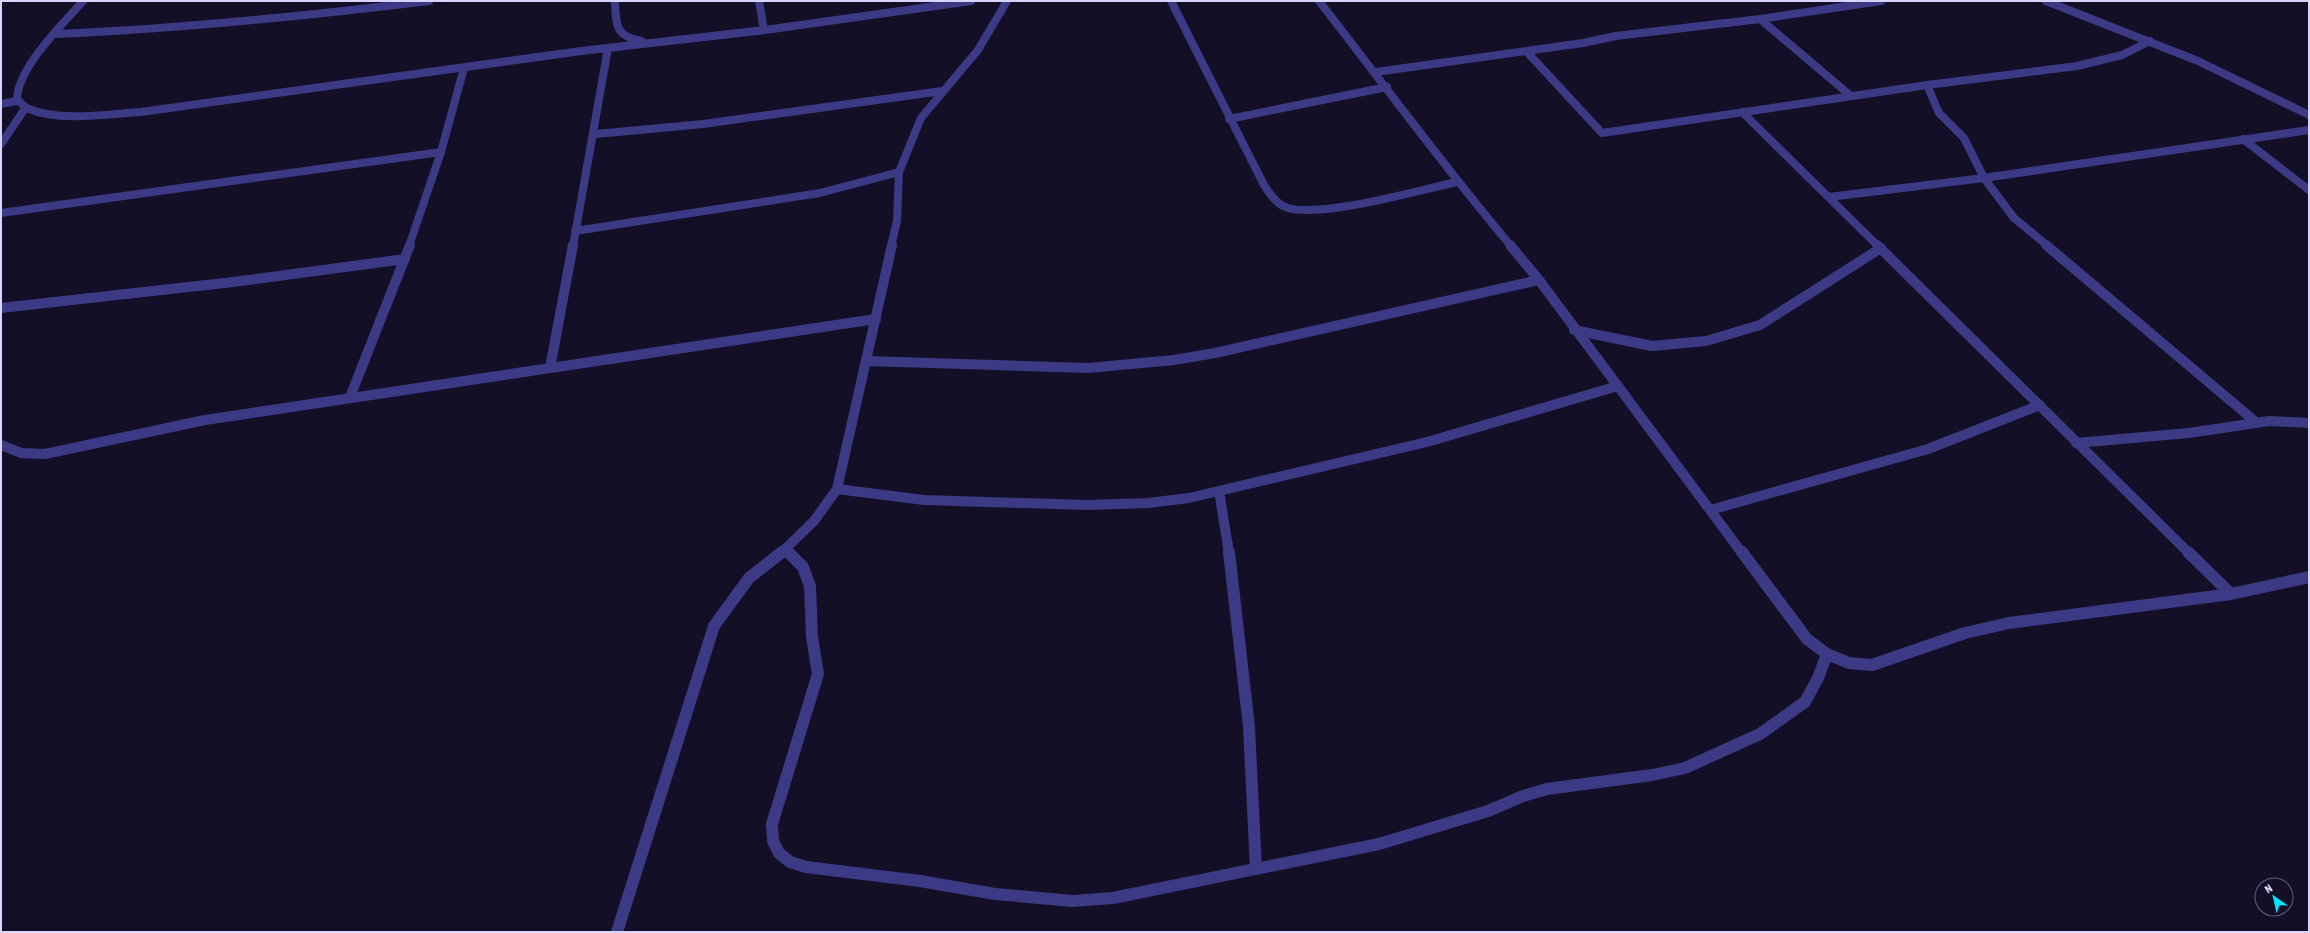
<svg xmlns="http://www.w3.org/2000/svg" width="2310" height="933" font-family="'Asap Condensed',sans-serif">
<style>
.lines{fill:none;stroke-linecap:round;stroke-linejoin:round}
.minor-far2{stroke:#3d3a85;stroke-width:8}
.minor-far1{stroke:#3d3a85;stroke-width:10}
.minor{stroke:#3d3a85;stroke-width:12}
</style>
<rect width="100%" height="100%" fill="#130f26"/>
<g class="lines">
<path class="minor-far2" d="M83,1C62,25 18,67 17,99C20,102 24,107 29,109C60,122 108,114 141,112L581,51L765,30L971,1
M615,1C616,25 615,36 641,41
M759,1L764,30
M1171,1L1264,185C1270,194 1277,205 1288,208C1322,218 1419,190 1457,182
M1319,1C1383,83 1444,167 1511,246
M2046,1L2198,61L2309,115
M1760,19L1881,1
M56,34C181,29 305,16 429,1
M1527,52L1602,133L1927,85L2077,66L2122,55L2150,41
M1376,72L1583,43L1616,36L1760,19L1851,96
M1927,85L1939,113L1964,138L1984,178L2014,218L2048,246
M1,104L17,101
M1742,112L1878,246
M1229,119L1387,87
M596,134L703,124L942,91
M2243,139L2309,190
M1,144L26,107
M1829,197L1984,178L2309,130
M1,213L441,152
M575,231L820,193L899,172
M409,246L441,152L464,68
M573,246L608,48
M891,246L897,221L899,172L921,118L978,50L1007,1"/>
<path class="minor-far1" d="M1510,245L1539,280L1742,553
M1877,245L2189,553
M2046,245L2257,423
M1,308L233,282L405,259
M1574,330L1652,346L1706,341L1760,325L1881,248
M867,361L1088,368L1174,360L1215,353L1539,280
M550,368L573,245
M350,397L410,245
M2076,443L2189,433L2269,421L2309,423
M1,445L21,453L45,454L205,420L876,319
M837,489L924,500L1087,505L1148,503L1189,498L1427,442L1618,386
M1219,491L1229,553
M1710,510L1928,449L2040,405
M785,549L789,553
M781,553L814,521L837,489L892,245"/>
<path class="minor" d="M788,552L803,567L810,586L812,637L818,674L772,824L773,841L779,853L790,862L806,867L920,881L995,894L1073,901L1113,898L1379,844L1488,811L1523,796L1547,789L1652,775L1685,768L1760,734L1805,702L1818,678L1827,654
M1229,552L1249,727L1256,869
M1742,552L1807,639L1827,654L1849,663L1872,665L1965,633L2009,623L2231,594L2309,577
M2188,552L2231,594
M617,932L714,626L749,578L782,552"/>
</g>
<rect width="2310" height="933" fill="none" stroke="#d9d4ff" stroke-width="4"/>
<g transform="translate(2274 897) rotate(326)"><circle r="19" fill="#130f26" stroke="#625e7d"/>
<path d="M0-3L7 15L0 10L-7 15Z" fill="#00e5ff"/>
<text y="-6" font-size="11" font-weight="bold" text-anchor="middle" fill="#d9d4ff">N</text>
</g>
</svg>
